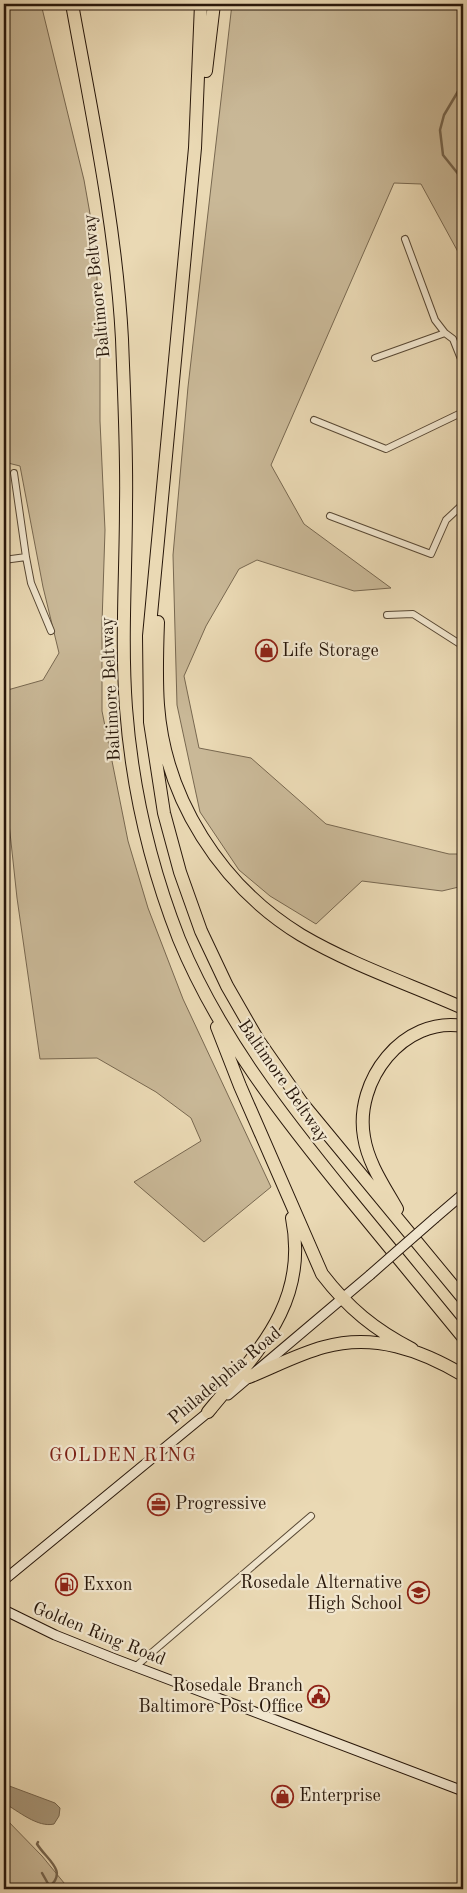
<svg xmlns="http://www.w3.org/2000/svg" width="467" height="1893" font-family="'Old Standard TT',serif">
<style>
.green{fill:#c9b897;stroke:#786850}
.water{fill:#a8977a;stroke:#75644d}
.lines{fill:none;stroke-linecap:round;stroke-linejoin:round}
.stream{stroke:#75644d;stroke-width:2.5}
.street-casing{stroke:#584834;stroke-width:8}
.secondary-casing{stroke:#28170a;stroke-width:11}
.highway-casing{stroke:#28170a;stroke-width:14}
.street{stroke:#f1e6ce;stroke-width:6}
.secondary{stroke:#f1e6ce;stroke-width:9}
.highway{stroke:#ead9b4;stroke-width:12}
.secondary-bridge-casing{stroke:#28170a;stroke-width:11;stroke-linecap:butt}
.secondary-bridge{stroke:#f1e6ce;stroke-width:9}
.labels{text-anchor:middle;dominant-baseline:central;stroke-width:4.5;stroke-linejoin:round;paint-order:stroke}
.street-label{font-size:18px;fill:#28170a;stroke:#f1e6ce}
.poi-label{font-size:18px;fill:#28170a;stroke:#f1e6ce;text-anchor:start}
.neighbourhood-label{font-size:19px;letter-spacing:1px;fill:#7a1f14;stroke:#f1e6ce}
</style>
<rect width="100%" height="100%" fill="#ead9b4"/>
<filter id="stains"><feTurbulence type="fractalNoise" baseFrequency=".004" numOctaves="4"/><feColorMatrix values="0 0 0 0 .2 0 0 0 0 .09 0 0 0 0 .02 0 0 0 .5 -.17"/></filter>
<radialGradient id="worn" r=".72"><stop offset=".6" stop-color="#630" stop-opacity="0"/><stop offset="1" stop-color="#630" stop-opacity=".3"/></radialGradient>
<path class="green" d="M4,4H41L84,180L95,242L100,333V421L105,530L102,623V711L128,841L148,908L183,999L271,1187L204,1242L134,1182L201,1141L191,1118L156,1092L97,1058L40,1059L17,898L4,777V691L43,680L59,653L43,587L20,466L4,462Z
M232,4H463V261L421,184L394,183L271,465L304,524L391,588L354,591L257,560L239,569L206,626L184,676L199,748L251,758L326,824L449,854H463V886L442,891L362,881L316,924L270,896L239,870L200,812L177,705L173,555L188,387Z
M4,1817L42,1856L69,1889H4Z"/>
<path class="water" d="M4,1784L55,1803L60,1808L59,1816L54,1824C38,1828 18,1811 4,1803Z"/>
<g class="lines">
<path class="stream" d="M463,83L444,115L440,130L443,155L463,180
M38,1842L37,1844C46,1859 68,1871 50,1886
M42,1873L51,1889"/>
<defs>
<path id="street" d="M405,239L435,320L445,333L453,339L463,364
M375,358L445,333
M314,420L386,449L463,412
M14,473L26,557L31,583L51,631
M330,516L431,554L446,520L463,504
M4,560L26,557
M387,615L413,614L463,646
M135,1667L311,1516"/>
<path id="secondary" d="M435,1218L463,1194
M228,1395L370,1275
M4,1580L212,1409
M4,1610L55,1635L115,1659L463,1791"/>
<path id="highway" d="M72,4C92,115 116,226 122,339C124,394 127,450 126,505C126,573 121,640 126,708C132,787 150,865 179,939C219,1036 283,1117 349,1198C387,1244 425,1291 463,1337
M201,4L195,148L149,636L150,722L164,813L180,872L201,931L227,986L258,1040L302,1103L463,1298
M206,71L214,4
M158,622C157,649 156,678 158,705C165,799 221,886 301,935C352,965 409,984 463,1008
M217,1027L240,1086L322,1274C348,1308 375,1330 412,1349
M397,1209C384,1186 368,1163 364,1137C354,1081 403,1016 463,1026
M249,1377C274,1367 298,1354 324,1347C374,1333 421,1350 463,1375
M208,1412C257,1352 309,1303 292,1218"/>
</defs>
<use href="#street" class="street-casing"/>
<use href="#secondary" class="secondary-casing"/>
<use href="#highway" class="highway-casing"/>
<use href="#street" class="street"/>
<use href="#secondary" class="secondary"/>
<use href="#highway" class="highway"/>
<defs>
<path id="secondary-bridge" d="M370,1275L435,1218"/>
</defs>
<use href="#secondary-bridge" class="secondary-bridge-casing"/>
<use href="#secondary-bridge" class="secondary-bridge"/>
</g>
<defs>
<symbol id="shop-ring" viewBox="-11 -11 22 22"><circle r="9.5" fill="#f1e6ce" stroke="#8f2418" stroke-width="1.5"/><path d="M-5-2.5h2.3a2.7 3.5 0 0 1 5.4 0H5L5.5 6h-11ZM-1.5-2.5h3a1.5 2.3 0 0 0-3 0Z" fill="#8f2418"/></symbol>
<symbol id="office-ring" viewBox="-11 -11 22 22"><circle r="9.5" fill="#f1e6ce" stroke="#8f2418" stroke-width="1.5"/><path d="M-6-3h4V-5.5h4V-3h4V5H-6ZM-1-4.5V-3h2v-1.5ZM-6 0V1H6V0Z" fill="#8f2418"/></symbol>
<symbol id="fuel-ring" viewBox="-11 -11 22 22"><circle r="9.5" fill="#f1e6ce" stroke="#8f2418" stroke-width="1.5"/><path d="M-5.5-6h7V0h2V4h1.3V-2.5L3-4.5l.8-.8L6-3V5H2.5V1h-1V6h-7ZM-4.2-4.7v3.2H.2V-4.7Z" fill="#8f2418"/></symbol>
<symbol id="school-ring" viewBox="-11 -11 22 22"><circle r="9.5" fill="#f1e6ce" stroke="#8f2418" stroke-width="1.5"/><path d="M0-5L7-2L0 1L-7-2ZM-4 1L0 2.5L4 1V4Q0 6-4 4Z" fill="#8f2418"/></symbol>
<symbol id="civic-ring" viewBox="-11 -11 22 22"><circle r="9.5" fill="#f1e6ce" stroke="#8f2418" stroke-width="1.5"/><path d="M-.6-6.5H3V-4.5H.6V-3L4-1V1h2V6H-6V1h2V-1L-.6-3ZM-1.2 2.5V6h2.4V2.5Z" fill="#8f2418"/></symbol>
</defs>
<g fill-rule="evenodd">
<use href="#shop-ring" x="254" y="638" width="25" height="25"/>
<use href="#office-ring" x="146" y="1492" width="25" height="25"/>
<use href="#fuel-ring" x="54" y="1572" width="25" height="25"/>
<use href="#school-ring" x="406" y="1580" width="25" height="25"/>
<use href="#civic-ring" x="306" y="1684" width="25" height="25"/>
<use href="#shop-ring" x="270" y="1784" width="25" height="25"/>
</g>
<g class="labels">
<g class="street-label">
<text transform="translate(97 286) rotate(-96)">Baltimore Beltway</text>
<text transform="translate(111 689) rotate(-93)">Baltimore Beltway</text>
<text transform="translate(283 1081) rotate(55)">Baltimore Beltway</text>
<text transform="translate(225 1376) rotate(-40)">Philadelphia Road</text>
<text transform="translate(99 1634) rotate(22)">Golden Ring Road</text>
</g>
<g class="poi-label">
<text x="282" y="651">Life Storage</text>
<text x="175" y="1504">Progressive</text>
<text x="402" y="1583" text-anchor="end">Rosedale Alternative<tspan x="402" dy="21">High School</tspan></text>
<text x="83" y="1585">Exxon</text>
<text x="303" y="1686" text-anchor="end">Rosedale Branch<tspan x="303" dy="21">Baltimore Post Office</tspan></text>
<text x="299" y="1796">Enterprise</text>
</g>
<g class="neighbourhood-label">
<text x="123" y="1456">GOLDEN RING</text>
</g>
</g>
<rect width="467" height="1893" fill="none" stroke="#ead9b4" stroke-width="20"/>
<rect x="5" y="5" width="457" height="1883" fill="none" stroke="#28170a" stroke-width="2.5"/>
<rect x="10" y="10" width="447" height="1873" fill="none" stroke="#28170a"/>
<rect width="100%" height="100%" filter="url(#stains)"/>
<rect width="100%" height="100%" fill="url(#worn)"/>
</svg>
